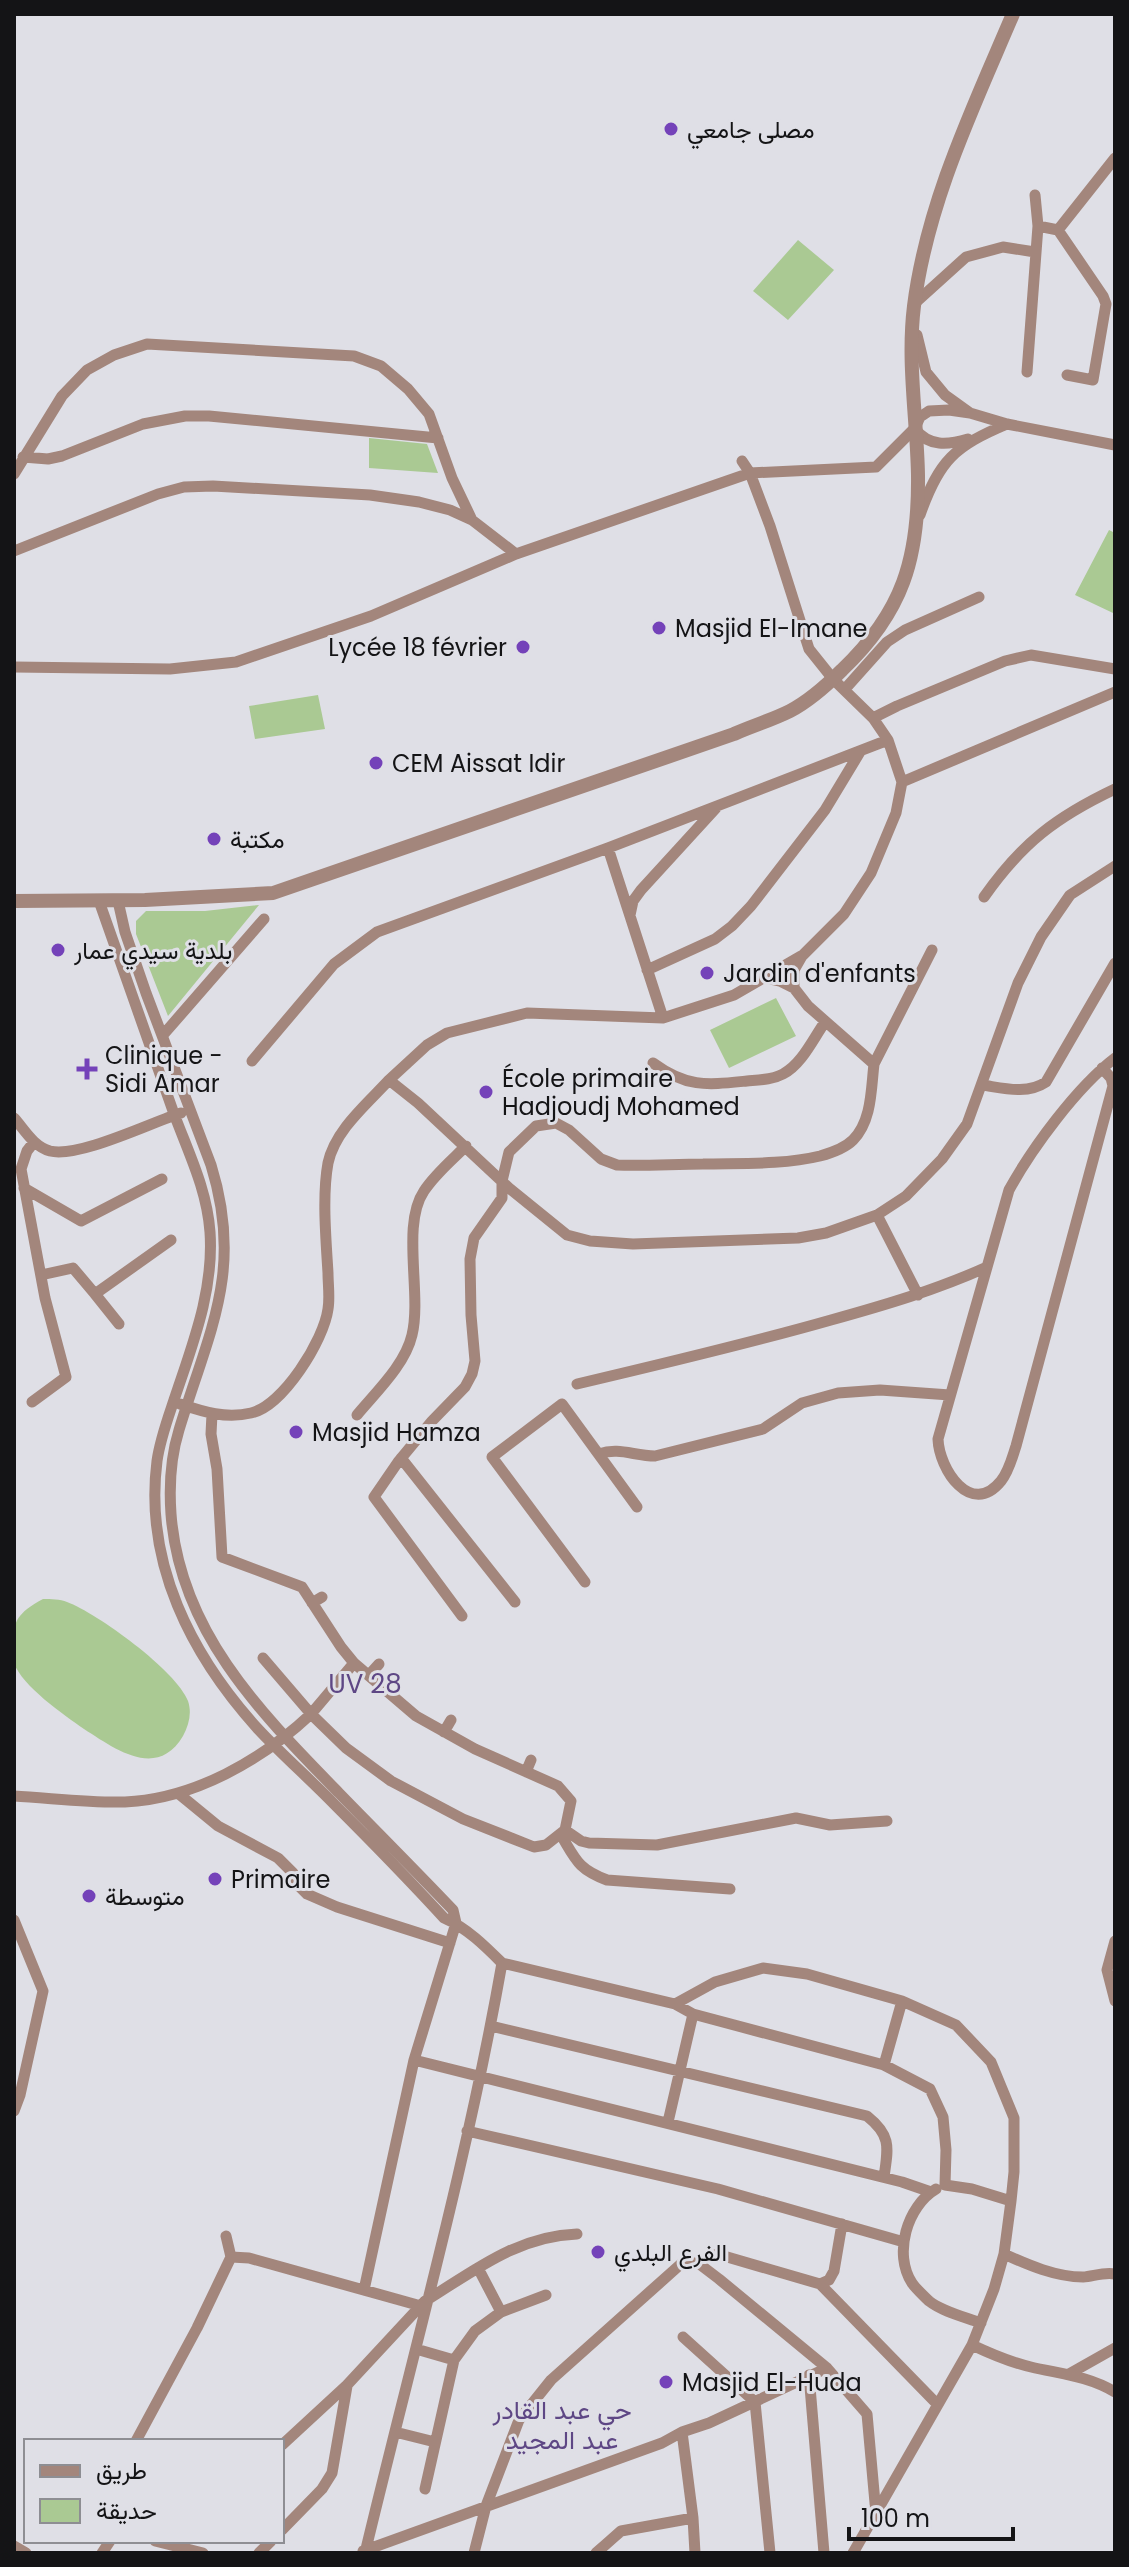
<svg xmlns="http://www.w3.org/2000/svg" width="1129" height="2567" font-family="Poppins,Vazirmatn,sans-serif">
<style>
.green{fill:#aac993}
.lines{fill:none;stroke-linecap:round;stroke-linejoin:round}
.minor{stroke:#a3867c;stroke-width:11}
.tertiary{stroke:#a3867c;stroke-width:14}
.poi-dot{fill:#7442b9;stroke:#dfdfe6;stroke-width:3}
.labels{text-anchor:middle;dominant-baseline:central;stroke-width:6;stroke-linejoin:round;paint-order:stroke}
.poi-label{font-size:24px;fill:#141416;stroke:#dfdfe6;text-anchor:start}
.neighbourhood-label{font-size:26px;fill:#5e4785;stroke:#dfdfe6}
</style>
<rect width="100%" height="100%" fill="#dfdfe6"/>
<path class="green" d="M798,240L834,270L788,320L753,291Z
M369,438L427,444L438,473L369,468Z
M1109,530L1115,533L1113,613L1075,595Z
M318,695L325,729L255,739L249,706Z
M259,905L168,1016L136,934V921L146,911H205Z
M776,998L796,1036L729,1068L710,1030Z
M43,1599C51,1599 60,1599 67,1602C97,1613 177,1671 188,1701C192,1713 189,1725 183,1736C157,1780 115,1749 84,1729C64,1715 22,1686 14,1663C14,1627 8,1618 43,1599Z"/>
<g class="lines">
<path class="minor" d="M1035,195L1038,226
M1058,230L1115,158
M914,304L966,257L1003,247L1035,252
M917,335L926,372L945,395L970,413L1007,424L1115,445
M1027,372L1038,226L1058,230L1103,296L1106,304L1093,380L1067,375
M915,429C929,447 948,445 968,439
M23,457L48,459L62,456L143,424L185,416H209L438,438
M742,461L750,473L770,526L809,649L833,679L873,718L888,740L902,782L896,813L871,873L844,914L802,956L794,970V988L780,981L766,978
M14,474L62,396L87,370L114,355L147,344L354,356L381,366L408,389L429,414L452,478L472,520
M920,515C939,460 955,446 1007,424
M14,551L158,494L184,487L213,486L370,495L419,502L450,510L472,520L516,554
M14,667L170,669L236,662L371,616L516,554L750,473L876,467L915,428L920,417L929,411L949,410L970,413
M845,689L887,642L905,630L979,597
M873,718L897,706L1005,661L1031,655L1115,669
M902,782L1115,692
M608,848L663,1018
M984,897C1022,843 1056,817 1115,789
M99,901C123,971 149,1041 173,1111C188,1152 207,1189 210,1232C214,1290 193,1343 175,1397C168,1418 160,1439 157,1461C144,1563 191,1655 258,1729C282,1755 310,1779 335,1805C372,1842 409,1880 444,1918C467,1928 485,1946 502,1963C467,2162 412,2357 365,2553
M118,901L125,932L146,993L211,1165C244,1271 209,1331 179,1430C171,1456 169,1486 171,1514C180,1632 260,1712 339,1793C377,1832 415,1870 453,1910L456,1923L414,2060L364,2290
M630,915L633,901L641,890L716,808
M647,970L715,939L732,926L751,906L825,810L860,752
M163,1035L264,919
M252,1061L334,964L377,932L608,848L888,740
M653,1063C687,1088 707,1085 747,1081C759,1080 772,1080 783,1074C802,1064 813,1039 825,1022
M874,1064L932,950
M1102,1068L1111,1078L1113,1086L1016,1446C1012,1458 1009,1471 1001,1481C971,1518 939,1469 938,1439L1009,1190C1032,1148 1077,1087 1115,1058
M389,1080L427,1045L447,1033L527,1013L663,1018L734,995L801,956
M982,1085C1003,1088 1027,1095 1046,1082L1115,963
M14,1118C25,1130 33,1146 50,1151C79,1158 150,1123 181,1113
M24,1188L81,1221L162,1179
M877,1215L918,1295
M41,1275L73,1268L95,1294L171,1240
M95,1294L119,1324
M577,1384C662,1364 747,1344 831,1320C885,1305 936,1290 987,1267
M32,1402L66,1377L45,1298L21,1169L27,1151L34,1142
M180,1404C204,1412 226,1419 251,1413C283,1406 324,1340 328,1309C330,1298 328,1284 328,1273C326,1239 322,1196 328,1163C335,1130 367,1104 389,1080L418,1103L509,1188L567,1235L590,1241L633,1244L798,1238L826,1233L877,1215L906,1196L942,1159L967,1124L1018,983L1041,937L1070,895L1115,866
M212,1414L211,1434L217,1469L222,1557L302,1587L341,1647L354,1663
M357,1415C376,1392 405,1365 412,1335C422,1294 401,1225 424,1191C435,1174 452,1160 466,1146
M599,1454C619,1447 634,1456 655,1456L763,1429L802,1403L838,1393L880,1390L950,1395
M401,1458L515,1602
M585,1582L492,1457L562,1404L637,1507
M312,1603L322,1597
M462,1616L374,1497L398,1462L432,1421L465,1387L472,1374L475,1361L471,1315L470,1259L474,1238L502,1198V1181L509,1152L536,1126L556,1123L569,1130L601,1159L617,1165C646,1166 675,1164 703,1164C741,1163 783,1165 820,1156C831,1153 845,1148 853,1140C872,1121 871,1089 874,1064L808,1006L794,988
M369,1675L379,1664
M444,1732L451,1720
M526,1772L531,1760
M179,1794L218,1826L278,1858L293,1873L297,1884L307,1894L337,1907L450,1943
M14,1796C51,1798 89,1803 125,1802C194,1799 262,1760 311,1714L346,1748L391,1781L463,1819L534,1847L546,1845L565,1830L571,1801L558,1786L475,1749L416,1716L354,1663L311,1714L263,1658
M565,1830L581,1841L589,1843L657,1845L796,1818L830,1825L887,1821
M561,1835C576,1860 578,1869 607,1880L730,1889
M14,1920L43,1991L20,2095L14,2111
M1115,1941L1107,1970L1115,2001
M502,1963L675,2004L693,2014L884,2065L930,2089L943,2117L946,2150L945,2185L972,2189L1011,2201L1004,2254L994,2289L972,2345L853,2553
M675,2004L715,1982L763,1968L807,1974L902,2001L956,2025L991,2062L1014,2118V2172L1011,2201
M491,2026L867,2116C892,2136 888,2148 884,2177
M414,2060L902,2182L931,2192
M884,2065L902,2001
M668,2122L693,2014
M467,2131L718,2189L904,2242
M936,2189C907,2206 893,2254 912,2283C916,2289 924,2296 929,2301C943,2312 965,2317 981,2323
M226,2236L231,2257
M717,2254L820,2284L829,2280L834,2271L842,2224
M1004,2254C1028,2265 1056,2277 1083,2277C1094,2276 1104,2272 1115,2274
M478,2268L501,2312
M820,2284L937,2404
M427,2300C475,2270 518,2236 577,2234
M683,2337L755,2402L770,2553
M972,2345C991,2354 1009,2362 1031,2367C1061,2374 1088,2376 1115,2392
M416,2349L454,2360
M1069,2374L1115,2348
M809,2375L824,2553
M395,2432L435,2442
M136,2441L197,2328L231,2257L249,2258L421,2306
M282,2445L347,2385L425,2301
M425,2489L454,2360L475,2331L501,2312L546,2295
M693,2518L695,2553
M282,2530L322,2489L332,2473L347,2386
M155,2541L203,2553
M14,2546L26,2553
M363,2551L662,2443L682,2432L709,2423L827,2368
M102,2553L110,2541
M259,2553L271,2541
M474,2553L486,2506L519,2420L551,2380L682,2263H698L719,2279L827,2368L867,2414L876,2514
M596,2553L621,2531L693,2518L682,2432"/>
<path class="tertiary" d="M14,901L145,900L273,893L734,734C752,726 772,720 790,711C809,701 826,686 842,670C903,612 919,558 918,475C917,419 907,362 914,306C927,203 973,108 1013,14"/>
</g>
<g class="poi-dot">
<circle cx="671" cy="129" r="8"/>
<circle cx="659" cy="628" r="8"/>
<circle cx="523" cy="647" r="8"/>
<circle cx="376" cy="763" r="8"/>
<circle cx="214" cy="839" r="8"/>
<circle cx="58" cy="950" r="8"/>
<circle cx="707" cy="973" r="8"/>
<path d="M83 1057h8v8h8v8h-8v8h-8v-8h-8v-8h8z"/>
<circle cx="486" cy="1092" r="8"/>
<circle cx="296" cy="1432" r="8"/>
<circle cx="215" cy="1879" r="8"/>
<circle cx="89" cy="1896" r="8"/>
<circle cx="598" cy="2252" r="8"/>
<circle cx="666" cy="2382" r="8"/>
</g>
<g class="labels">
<g class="poi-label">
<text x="687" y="129">مصلى جامعي</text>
<text x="675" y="628">Masjid El-Imane</text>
<text x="507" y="647" text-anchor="end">Lycée 18 février</text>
<text x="392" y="763">CEM Aissat Idir</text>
<text x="230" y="839">مكتبة</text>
<text x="74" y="950">بلدية سيدي عمار</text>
<text x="723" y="973">Jardin d'enfants</text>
<text x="105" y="1055">Clinique -<tspan x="105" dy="28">Sidi Amar</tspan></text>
<text x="502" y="1078">École primaire<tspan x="502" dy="28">Hadjoudj Mohamed</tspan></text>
<text x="312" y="1432">Masjid Hamza</text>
<text x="231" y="1879">Primaire</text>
<text x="105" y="1896">متوسطة</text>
<text x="614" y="2252">الفرع البلدي</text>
<text x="682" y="2382">Masjid El-Huda</text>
</g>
<g class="neighbourhood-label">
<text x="365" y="1684">UV 28</text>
<text x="562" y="2410">حي عبد القادر<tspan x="562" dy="30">عبد المجيد</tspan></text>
</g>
</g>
<rect width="1129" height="2567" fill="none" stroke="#141416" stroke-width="32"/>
<rect x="24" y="2439" width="260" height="104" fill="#dfdfe6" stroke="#8e8e93" stroke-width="2"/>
<rect x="40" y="2465" width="40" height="12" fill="#a3867c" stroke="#8e8e93" stroke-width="2"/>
<text x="96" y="2479" font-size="24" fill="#141416">طريق</text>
<rect x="40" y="2499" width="40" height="24" fill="#aac993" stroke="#8e8e93" stroke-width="2"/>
<text x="96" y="2519" font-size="24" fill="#141416">حديقة</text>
<path d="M849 2527v12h164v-12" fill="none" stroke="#141416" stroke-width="4"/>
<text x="861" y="2527" font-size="24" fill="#141416" stroke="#dfdfe6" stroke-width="6" paint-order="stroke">100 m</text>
</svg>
